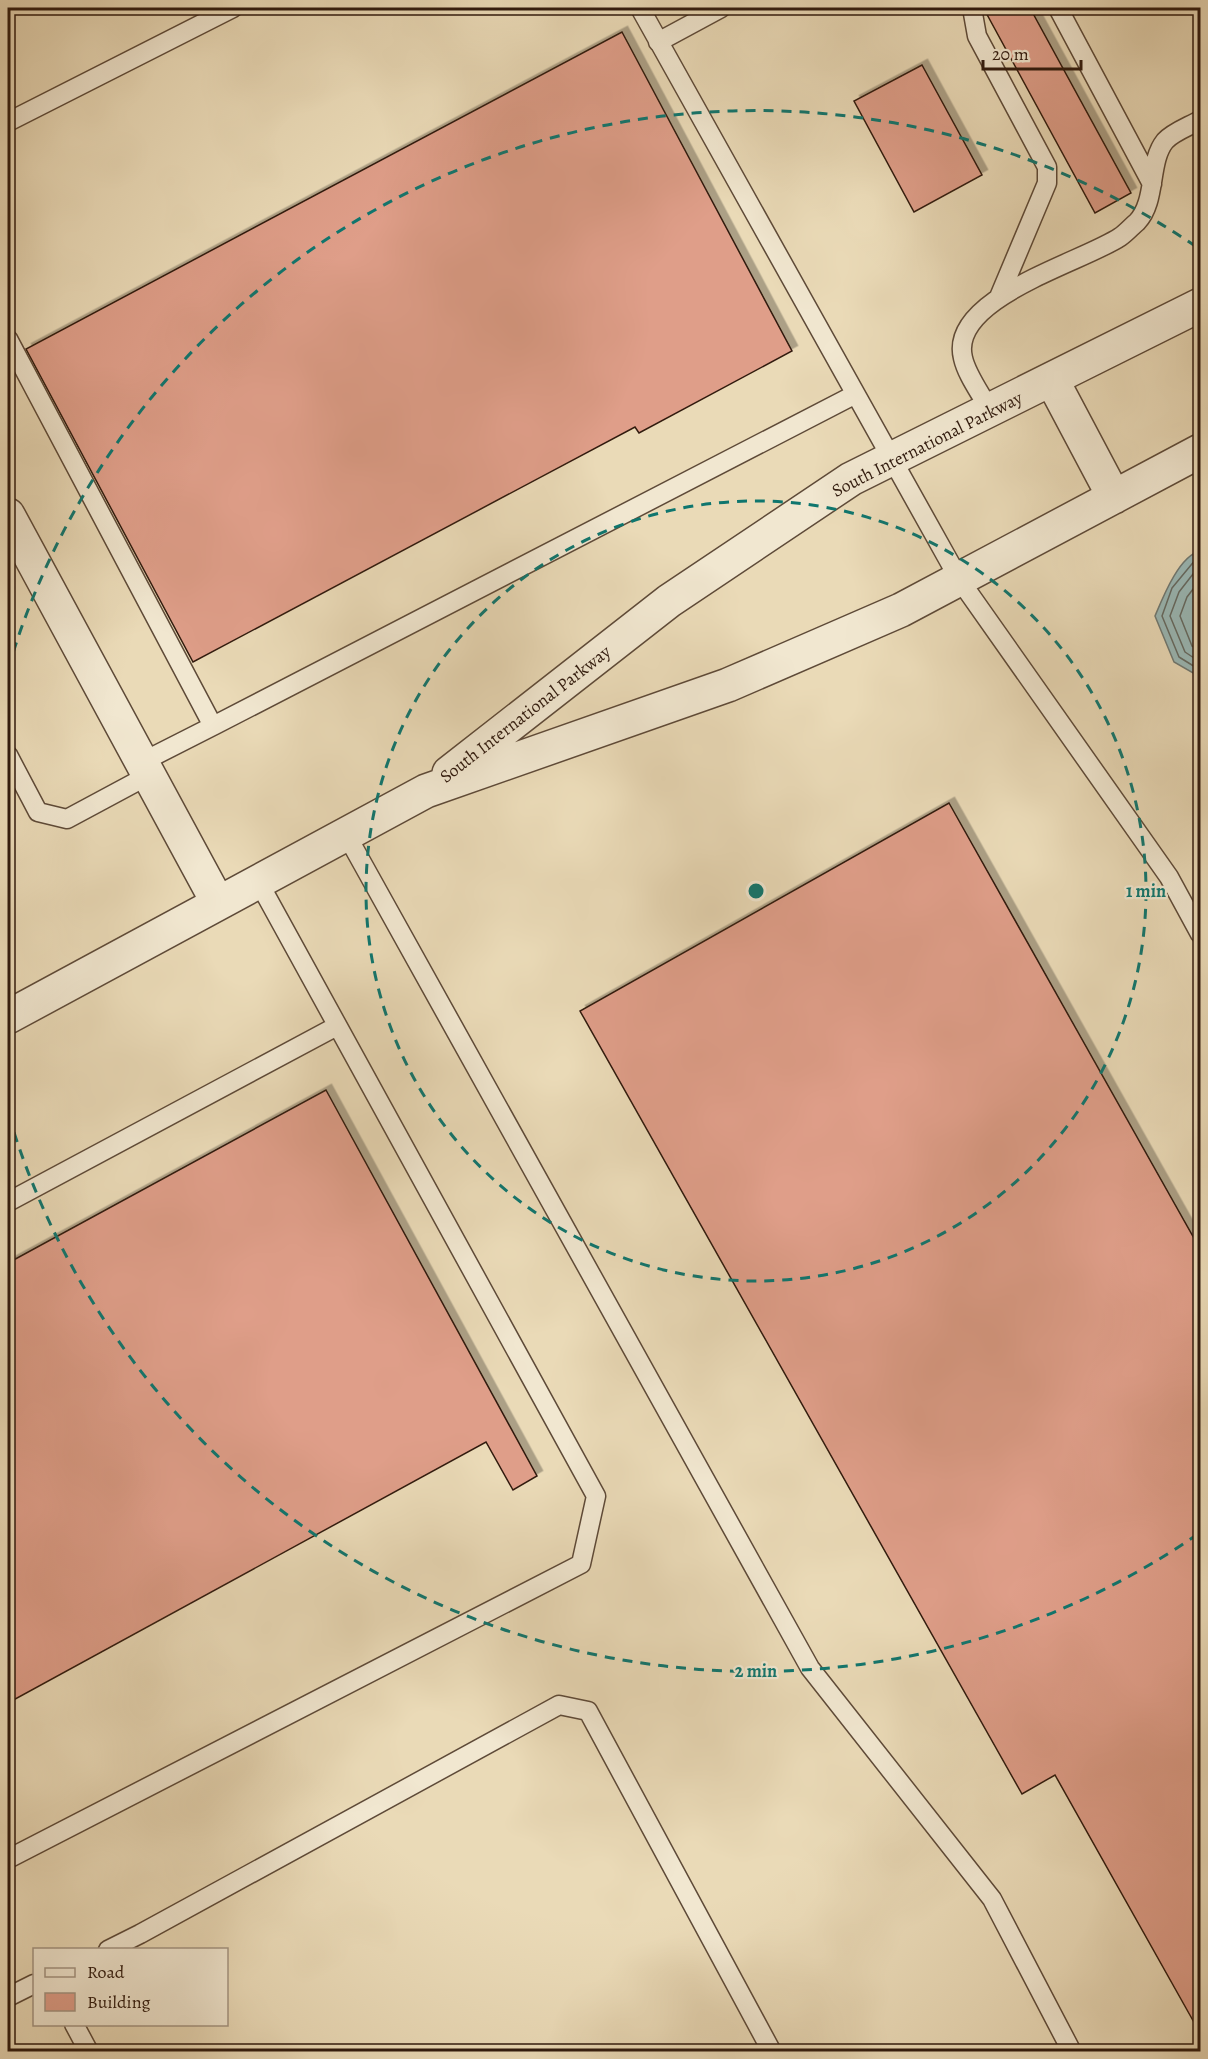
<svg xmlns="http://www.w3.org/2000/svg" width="1208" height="2059" font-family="Alegreya,serif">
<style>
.water{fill:#9ab9b7;stroke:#707973;stroke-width:1.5}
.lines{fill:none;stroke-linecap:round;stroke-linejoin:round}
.shore{stroke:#656a62;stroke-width:1.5}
.building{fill:#df9e89;stroke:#301a0e;stroke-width:1.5;filter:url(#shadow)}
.lane-casing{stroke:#5e4a38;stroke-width:21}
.street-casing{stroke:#5e4a38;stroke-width:36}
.lane{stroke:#f1e7d0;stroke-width:18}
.street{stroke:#f1e7d0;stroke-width:33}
.ring{fill:none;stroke:#0f766e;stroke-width:3;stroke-dasharray:10 8}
.labels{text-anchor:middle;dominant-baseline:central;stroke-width:4.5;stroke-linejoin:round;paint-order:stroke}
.street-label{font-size:18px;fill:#301a0e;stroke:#f1e7d0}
.centre{fill:#0f766e;stroke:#f1e7d0;stroke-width:3}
.ring-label{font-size:18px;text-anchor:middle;font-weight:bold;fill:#0f766e;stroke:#f1e7d0;stroke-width:4.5;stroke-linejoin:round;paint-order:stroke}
</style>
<defs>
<filter id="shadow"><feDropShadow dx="5.5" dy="-5.5" stdDeviation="0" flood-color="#0004"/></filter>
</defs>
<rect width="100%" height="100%" fill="#eadab7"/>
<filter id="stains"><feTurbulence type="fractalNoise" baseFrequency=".00333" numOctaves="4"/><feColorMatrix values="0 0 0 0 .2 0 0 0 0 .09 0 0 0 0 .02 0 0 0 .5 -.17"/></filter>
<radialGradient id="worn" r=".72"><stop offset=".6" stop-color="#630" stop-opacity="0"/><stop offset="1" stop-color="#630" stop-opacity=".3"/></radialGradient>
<path class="water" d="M1200,551V677L1174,662L1155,616C1163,597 1179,556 1200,551Z"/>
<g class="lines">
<path class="shore" d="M1200,557L1196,559L1172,588L1162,616L1179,657L1200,670
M1200,565L1179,592L1170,616L1185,652L1200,662
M1200,580L1187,597L1180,616L1192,646L1200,651"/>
</g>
<path class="building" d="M987,8H1030L1131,193L1095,213L984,9Z
M622,32L792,351L639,433L635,427L193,662L26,349Z
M922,65L982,175L914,212L854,101Z
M949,803L1200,1249V2033L1055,1775L1022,1794L580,1011Z
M326,1090L537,1476L513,1490L486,1442L8,1703V1263Z"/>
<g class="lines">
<defs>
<path id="lane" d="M640,8L959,579L1169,877L1200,934
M972,8L977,36L1047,167V183L999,297
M1058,8L1152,184
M658,42L721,8
M8,122L233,8
M8,339L213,726L142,762
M990,411C982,395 967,376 963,358C948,298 1083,262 1120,237C1126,233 1131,227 1137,222C1157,201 1148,162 1165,141C1173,132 1190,126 1200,120
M213,726L854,395
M8,755L38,812L67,819L149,775
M346,834L810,1668L992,1899L1072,2052
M8,1202L337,1026
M8,1859L581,1564L596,1496L258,881
M108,1950L140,1934L559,1705L588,1711L772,2052
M8,1997L34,1984
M74,2024L89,2052"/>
<path id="street" d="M1052,380L1114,497
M8,515L218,903
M449,773L669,601L851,479L1200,305
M8,1017L426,791L728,685L901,610L1200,451"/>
</defs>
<use href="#lane" class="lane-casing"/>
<use href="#street" class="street-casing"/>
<use href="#lane" class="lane"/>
<use href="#street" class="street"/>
</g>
<g class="ring">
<circle cx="756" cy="891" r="390"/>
<path d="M1198 1534A780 780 0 0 1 8 1113M8 669A780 780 0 0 1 1198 248"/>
</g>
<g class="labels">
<g class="street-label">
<text transform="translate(927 444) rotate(-27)">South International Parkway</text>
<text transform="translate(525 714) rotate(-38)">South International Parkway</text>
</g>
</g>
<circle cx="756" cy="891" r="9" class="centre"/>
<g class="ring-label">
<text x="1146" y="897">1 min</text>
<text x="756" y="1677">2 min</text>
</g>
<rect width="1208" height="2059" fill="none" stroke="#eadab7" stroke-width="30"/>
<rect x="9" y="9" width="1190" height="2041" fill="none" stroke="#301a0e" stroke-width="3"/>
<rect x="15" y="15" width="1178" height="2029" fill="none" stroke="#301a0e" stroke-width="1.5"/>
<rect x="33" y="1948" width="195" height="78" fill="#f1e7d0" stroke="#a49582" stroke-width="1.5"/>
<rect x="45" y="1968" width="30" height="9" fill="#f1e7d0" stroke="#a49582" stroke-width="1.5"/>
<text x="87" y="1978" font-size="18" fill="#301a0e">Road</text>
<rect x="45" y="1993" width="30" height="18" fill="#df9e89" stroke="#a49582" stroke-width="1.5"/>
<text x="87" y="2008" font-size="18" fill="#301a0e">Building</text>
<path d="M983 60v9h98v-9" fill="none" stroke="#301a0e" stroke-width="3"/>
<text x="992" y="60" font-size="18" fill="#301a0e" stroke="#f1e7d0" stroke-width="4.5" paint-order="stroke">20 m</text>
<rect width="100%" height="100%" filter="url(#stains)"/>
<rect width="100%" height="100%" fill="url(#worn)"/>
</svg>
